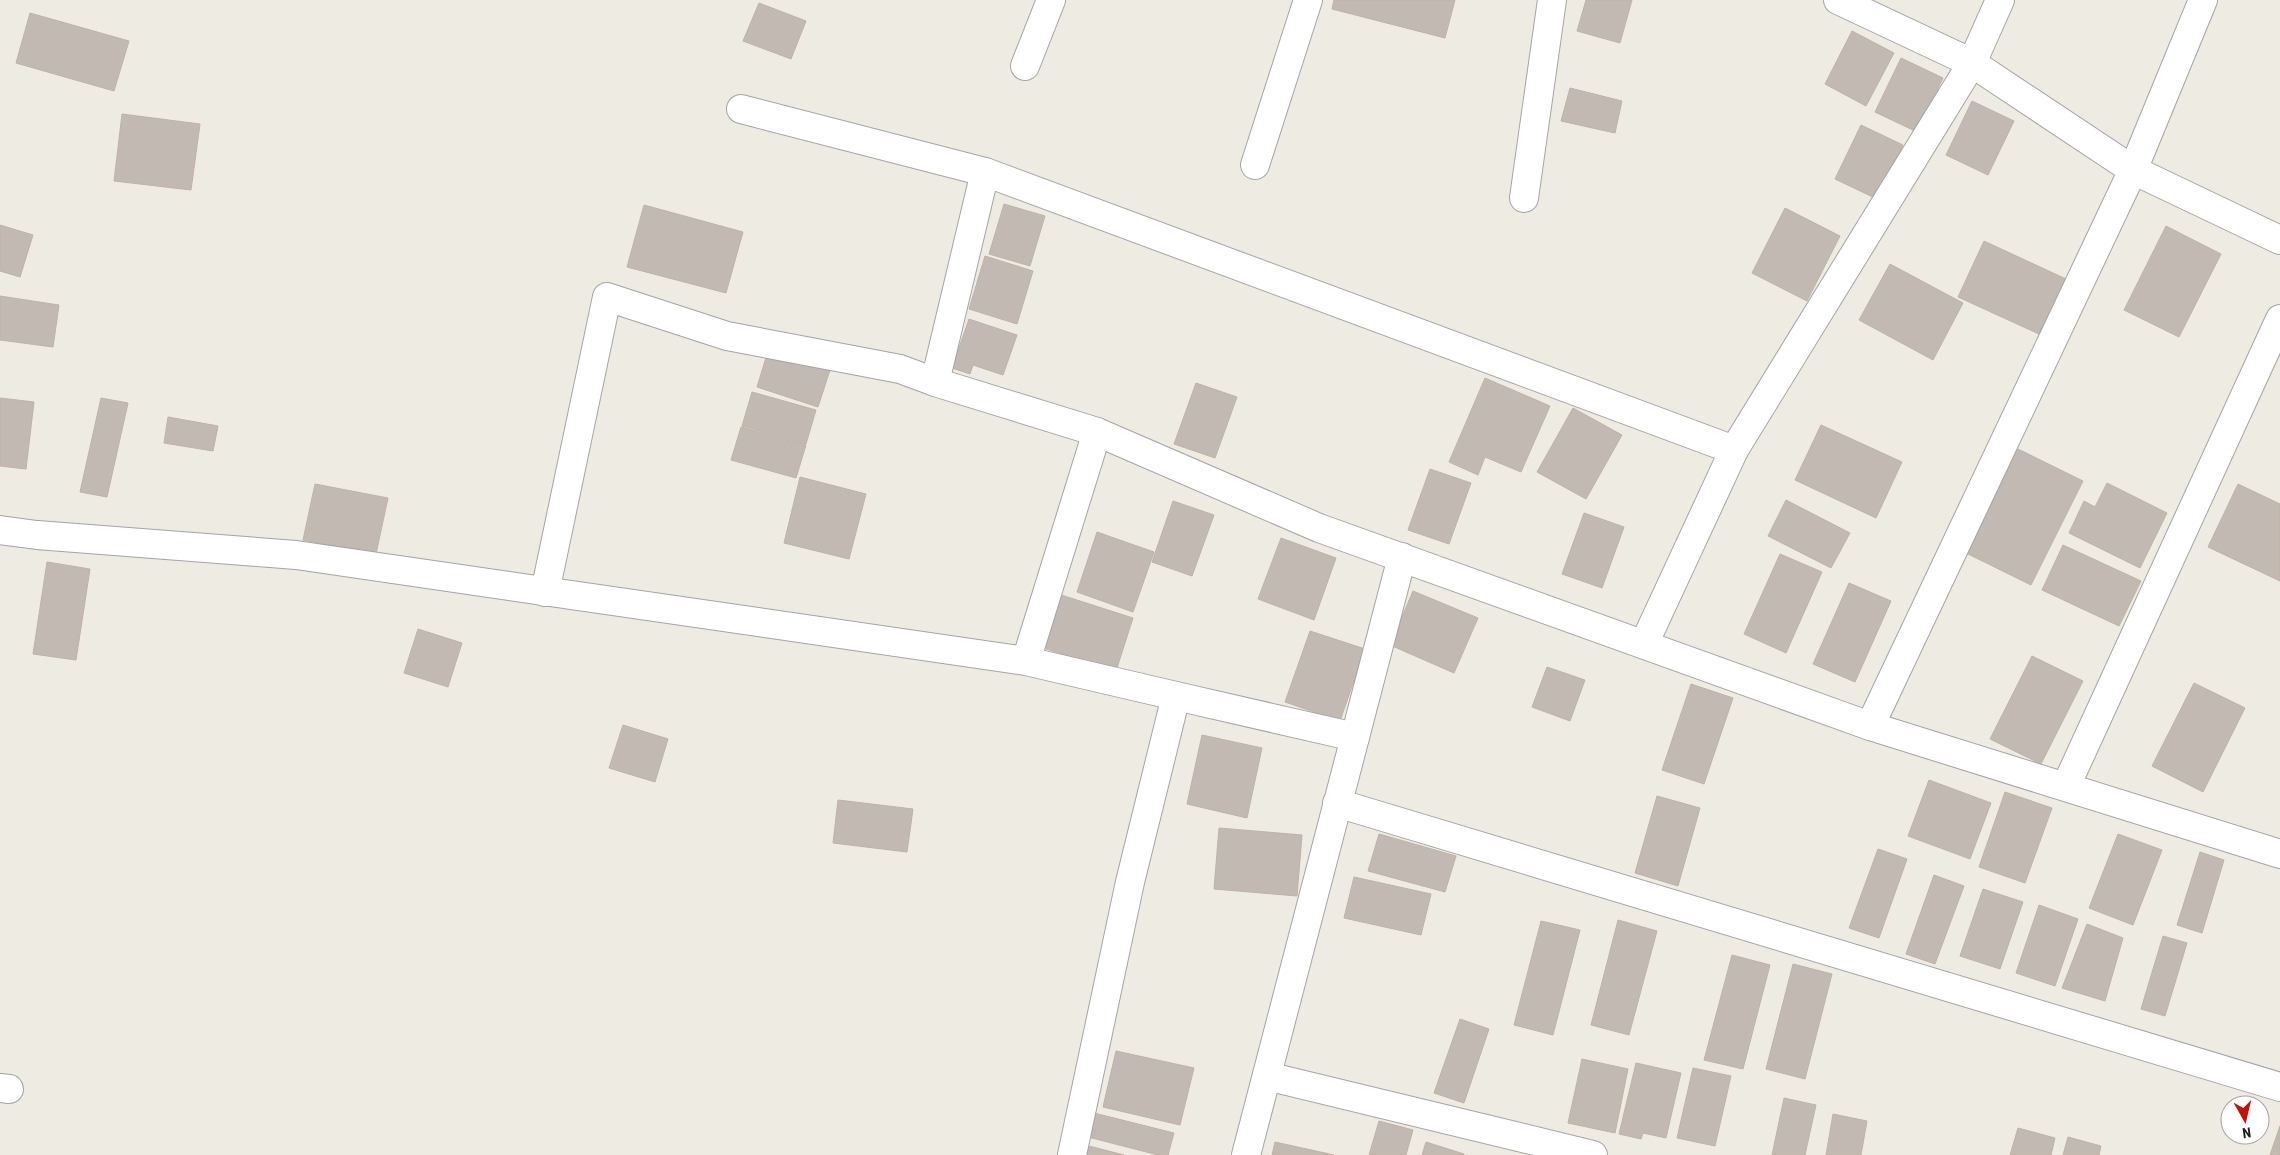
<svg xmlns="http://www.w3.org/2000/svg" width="2280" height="1155" viewBox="0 0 2280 1155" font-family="'Roboto Condensed',sans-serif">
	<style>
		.building { fill: #c2bab2; stroke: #bfb2a5 }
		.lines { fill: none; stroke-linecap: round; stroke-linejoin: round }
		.minor-casing { stroke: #a4a4a4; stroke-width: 30 }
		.minor { stroke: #fff; stroke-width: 28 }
	</style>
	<rect width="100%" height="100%" fill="#eeebe2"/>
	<!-- building -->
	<g class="building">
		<path d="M1334,0H1455L1445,38L1332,9Z"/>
		<path d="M1586,0H1632L1620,43L1577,31Z"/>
		<path d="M759,3L806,21L791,59L743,41Z"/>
		<path d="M30,13L129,41L114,91L16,63Z"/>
		<path d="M1852,31L1894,53L1866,106L1825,84Z"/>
		<path d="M1901,58L1943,78L1917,132L1875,112Z"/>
		<path d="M1570,88L1622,101L1615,133L1561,121Z"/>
		<path d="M1972,101L2014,121L1988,175L1946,155Z"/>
		<path d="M122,114L200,124L191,190L114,181Z"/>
		<path d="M1861,125L1903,145L1877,199L1835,179Z"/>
		<path d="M1004,204L1045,216L1030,266L989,254Z"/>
		<path d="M644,205L743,232L726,293L627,267Z"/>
		<path d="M1785,208L1840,236L1807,301L1752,273Z"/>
		<path d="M0,225L33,235L20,277L0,271Z"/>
		<path d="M2166,226L2221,254L2179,337L2124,310Z"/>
		<path d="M1984,241L2066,279L2039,334L1958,297Z"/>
		<path d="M985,256L1033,271L1017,324L969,309Z"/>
		<path d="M1890,264L1963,303L1933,360L1859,320Z"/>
		<path d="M0,296L59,305L53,347L0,340Z"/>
		<path d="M969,319L1017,335L1003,375L973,365L970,374L952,368Z"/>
		<path d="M768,351L830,370L818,407L757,387Z"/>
		<path d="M1485,378L1550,406L1521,472L1485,457L1478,475L1449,462Z"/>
		<path d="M1196,383L1237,397L1215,458L1174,444Z"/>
		<path d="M752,392L816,410L806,444L742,426Z"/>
		<path d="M0,398L34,402L26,469L0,466Z"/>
		<path d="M101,398L128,403L107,497L80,492Z"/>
		<path d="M1573,408L1622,435L1586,499L1537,472Z"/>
		<path d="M168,417L218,426L213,451L164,443Z"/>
		<path d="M1821,425L1902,462L1876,518L1795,480Z"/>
		<path d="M741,427L806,445L796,478L731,460Z"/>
		<path d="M2016,448L2083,481L2031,585L1964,552Z"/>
		<path d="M1430,469L1471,483L1449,544L1408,530Z"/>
		<path d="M800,477L866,494L849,559L784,543Z"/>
		<path d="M2107,483L2167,513L2140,568L2069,533L2084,501L2095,507Z"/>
		<path d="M315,484L388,498L376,554L303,540Z"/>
		<path d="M2238,484L2280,504V581L2208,547Z"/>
		<path d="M1786,500L1850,533L1831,568L1768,536Z"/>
		<path d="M1173,501L1214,515L1192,576L1152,562Z"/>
		<path d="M1584,513L1624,527L1602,588L1562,574Z"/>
		<path d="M1097,532L1154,552L1133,612L1077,592Z"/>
		<path d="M1281,538L1336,558L1314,620L1258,599Z"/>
		<path d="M2063,545L2141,581L2119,626L2042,590Z"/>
		<path d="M1780,554L1822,572L1786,653L1744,634Z"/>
		<path d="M47,562L90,569L76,660L33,654Z"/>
		<path d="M1849,583L1891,601L1855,682L1813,664Z"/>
		<path d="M1413,591L1478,618L1454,673L1390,645Z"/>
		<path d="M1058,594L1133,618L1116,671L1040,647Z"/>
		<path d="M418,629L462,643L448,687L404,673Z"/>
		<path d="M1310,631L1365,649L1340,721L1285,702Z"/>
		<path d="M2032,656L2083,681L2041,764L1990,739Z"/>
		<path d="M1547,667L1585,680L1570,721L1532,707Z"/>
		<path d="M2194,683L2245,708L2203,792L2152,766Z"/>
		<path d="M1691,684L1733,698L1704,784L1662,770Z"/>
		<path d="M623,725L668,739L655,782L609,768Z"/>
		<path d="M1202,735L1262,748L1247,818L1187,804Z"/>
		<path d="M1929,780L1991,803L1970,859L1908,836Z"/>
		<path d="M2005,792L2052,808L2025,883L1979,867Z"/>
		<path d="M1657,796L1700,808L1678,886L1635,873Z"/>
		<path d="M838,800L913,809L907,852L833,843Z"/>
		<path d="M1219,828L1302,835L1297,896L1214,889Z"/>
		<path d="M1379,834L1456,856L1445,892L1368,871Z"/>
		<path d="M2118,834L2162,850L2133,925L2089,908Z"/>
		<path d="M1878,849L1907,859L1879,938L1849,928Z"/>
		<path d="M2200,852L2224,860L2202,933L2177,925Z"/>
		<path d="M1934,875L1964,886L1935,964L1906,954Z"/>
		<path d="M1354,877L1431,894L1421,935L1344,918Z"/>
		<path d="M1983,889L2023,902L2000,969L1960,956Z"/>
		<path d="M2039,905L2078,919L2055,986L2016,973Z"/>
		<path d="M1618,920L1657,931L1629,1035L1591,1025Z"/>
		<path d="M1541,921L1580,930L1553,1035L1514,1025Z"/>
		<path d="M2087,924L2123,938L2105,1001L2062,988Z"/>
		<path d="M2163,936L2187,943L2165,1016L2141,1009Z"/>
		<path d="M1732,955L1770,965L1743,1069L1704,1060Z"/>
		<path d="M1793,964L1832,974L1805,1079L1766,1069Z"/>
		<path d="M1460,1019L1489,1029L1464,1103L1434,1093Z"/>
		<path d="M1116,1051L1194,1068L1180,1125L1103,1107Z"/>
		<path d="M1582,1059L1628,1069L1615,1133L1568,1123Z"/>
		<path d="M1636,1063L1681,1073L1666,1138L1643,1133L1641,1139L1619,1134Z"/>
		<path d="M1693,1068L1731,1076L1715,1146L1677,1138Z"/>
		<path d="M1784,1098L1816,1105L1805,1155H1772Z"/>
		<path d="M1094,1113L1174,1133L1168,1155H1158L1088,1137Z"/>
		<path d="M1833,1114L1867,1121L1861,1155H1826Z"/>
		<path d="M1379,1121L1413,1130L1406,1155H1369Z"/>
		<path d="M2280,1126V1155H2270Z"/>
		<path d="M2018,1128L2055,1138L2051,1155H2010Z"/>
		<path d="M2068,1137L2101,1146L2099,1155H2063Z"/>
		<path d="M1275,1142L1334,1155H1272Z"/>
		<path d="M1426,1142L1464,1154V1155H1422Z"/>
		<path d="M1085,1145L1124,1155H1082Z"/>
	</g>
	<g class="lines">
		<!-- minor casing -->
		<g class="minor-casing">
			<g id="minor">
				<path d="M1838,0L1972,63L2133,170L2280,240"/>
				<path d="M1025,66L1051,0"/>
				<path d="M741,109L985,172L1734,450"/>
				<path d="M1255,165L1308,0"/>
				<path d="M1524,198L1552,0"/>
				<path d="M935,382L985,172"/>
				<path d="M0,530L37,535L296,555L1026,661L1176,696"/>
				<path d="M545,592L607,297L727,336L900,369L935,382L1097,432L1319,528L1870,726L2280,854"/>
				<path d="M1644,644L1734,450L1972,63L2000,0"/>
				<path d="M1026,661L1097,432"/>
				<path d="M1870,726L2133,170L2203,0"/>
				<path d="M2066,786L2280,319"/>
				<path d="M1337,803L2280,1087"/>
				<path d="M1267,1076L1593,1155"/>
				<path d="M0,1088L9,1089"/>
				<path d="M1072,1155L1130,882L1176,696L1355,737"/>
				<path d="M1246,1155L1402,557"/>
			</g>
		</g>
		<!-- minor -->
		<use href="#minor" class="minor"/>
	</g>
	<!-- north arrow -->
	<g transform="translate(2245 1120) rotate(172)"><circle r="24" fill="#ffffff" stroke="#a5a5a5"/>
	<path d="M0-4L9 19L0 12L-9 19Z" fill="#c51004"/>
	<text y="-8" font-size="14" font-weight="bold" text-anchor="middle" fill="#1d1d1d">N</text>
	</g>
</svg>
